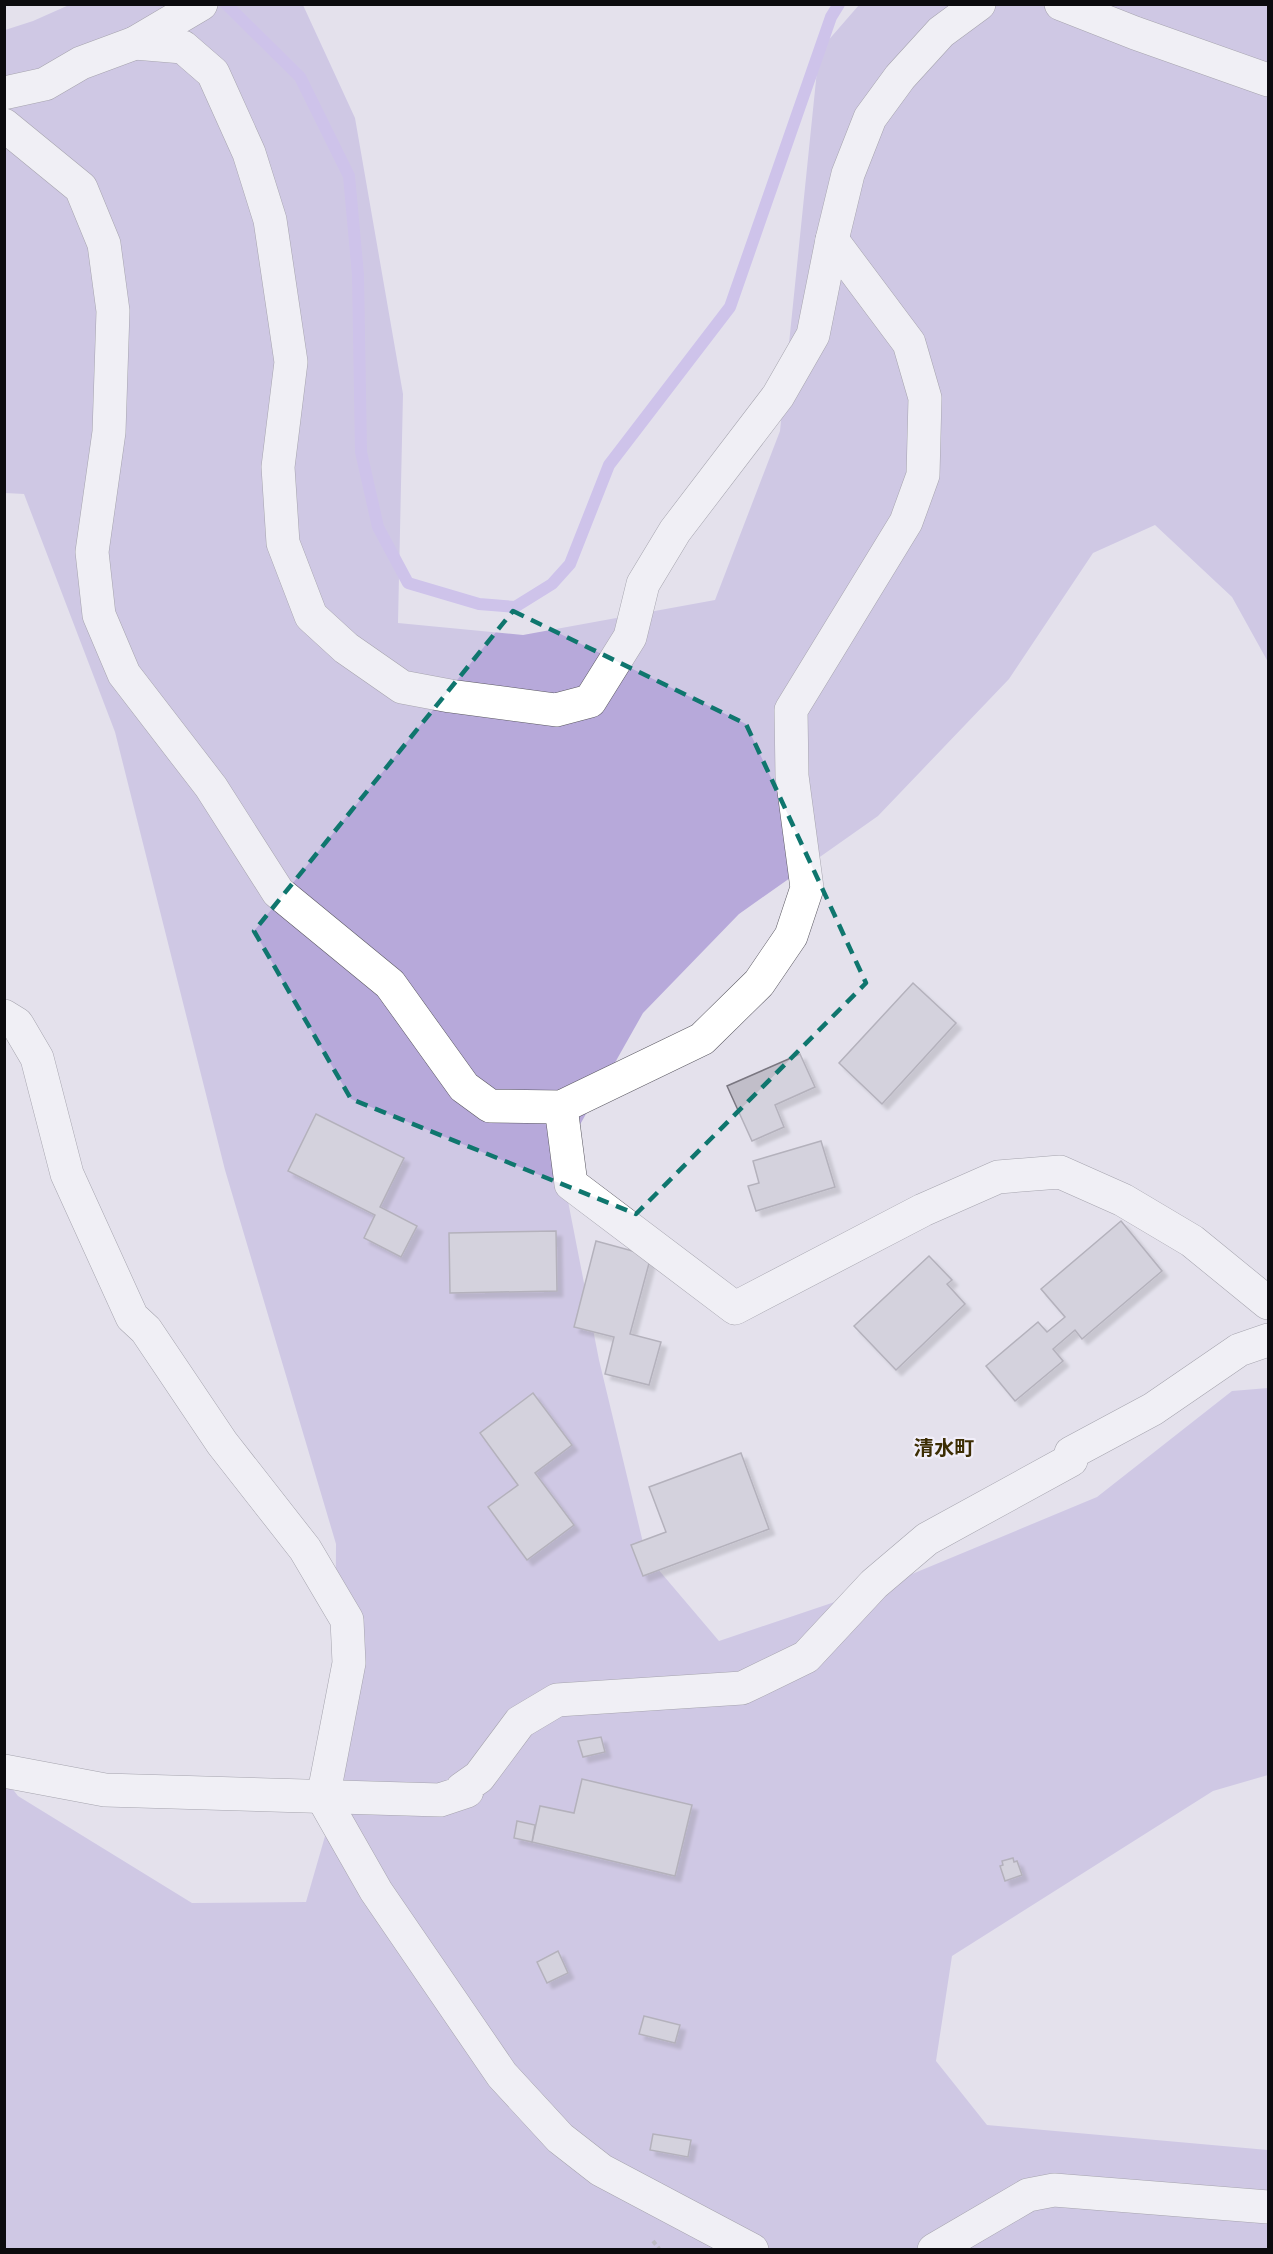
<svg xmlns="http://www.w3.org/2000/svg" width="1273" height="2254" viewBox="0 0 1273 2254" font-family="Figtree,'Noto Sans JP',sans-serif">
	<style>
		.green { fill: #b7a9da }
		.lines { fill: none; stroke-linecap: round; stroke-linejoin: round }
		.stream { stroke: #b49de7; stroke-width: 12 }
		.building { fill: #c1bec9; stroke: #7a7781; stroke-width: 1.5; filter: url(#shadow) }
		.minor-casing { stroke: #5b5962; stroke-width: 34 }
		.path { stroke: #908e96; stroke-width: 4; stroke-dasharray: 4.5 3; stroke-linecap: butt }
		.minor { stroke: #fff; stroke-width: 33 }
		.marked { fill: none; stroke: #0f766e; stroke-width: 4.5; stroke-dasharray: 12 8; stroke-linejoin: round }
		.labels { text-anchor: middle; stroke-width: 4.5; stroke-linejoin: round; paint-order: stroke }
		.quarter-label { font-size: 20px; font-weight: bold; fill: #3c2d03; stroke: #f1eef9 }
	</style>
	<defs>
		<filter id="shadow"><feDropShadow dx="5.5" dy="5.5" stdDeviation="1.5" flood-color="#0004"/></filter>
	</defs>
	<rect width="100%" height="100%" fill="#e4e1ec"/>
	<!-- green -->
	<path class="green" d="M69,5H303L355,118L403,394L398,623L523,635L715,600L780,431L819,51L859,5H1268V662L1232,597L1155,525L1093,553L1009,679L878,816L739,914L643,1013L560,1160L599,1360L646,1555L719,1641L888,1584L1097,1497L1232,1391L1268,1388V1775L1213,1791L952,1956L936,2061L987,2125L1268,2150V2249H5L4,1778L18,1796L192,1903L306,1902L334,1805L336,1544L225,1170L115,732L24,494L5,493V30L33,21Z"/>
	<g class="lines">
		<!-- stream -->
		<path class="stream" d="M226,4L300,77L349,176L358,275L361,452L378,527L408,583L479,604L515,607L552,584L570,564L609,465L730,307L831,17L839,4"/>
	</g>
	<!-- building -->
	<g class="building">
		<path d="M913,983L956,1023L882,1104L839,1063Z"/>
		<path d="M800,1054L815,1087L775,1105L784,1127L752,1141L727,1086Z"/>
		<path d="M316,1114L404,1158L380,1207L417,1226L401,1257L364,1238L375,1215L288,1171Z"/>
		<path d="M821,1141L835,1187L756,1211L748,1186L759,1183L753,1161Z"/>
		<path d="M1121,1221L1162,1271L1082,1339L1075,1330L1053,1349L1063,1361L1015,1401L986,1366L1038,1322L1047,1332L1065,1317L1041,1289Z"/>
		<path d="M556,1231L557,1291L450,1293L449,1233Z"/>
		<path d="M596,1241L651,1256L630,1334L661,1342L649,1385L605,1374L614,1337L574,1327Z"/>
		<path d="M929,1256L952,1280L947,1284L965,1304L896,1370L854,1326Z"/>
		<path d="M533,1393L572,1445L535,1473L574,1525L527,1560L488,1507L518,1485L480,1433Z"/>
		<path d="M741,1453L769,1529L643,1576L631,1545L666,1532L649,1487Z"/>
		<path d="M601,1737L605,1752L583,1757L578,1741Z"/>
		<path d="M582,1779L692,1805L675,1876L532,1842L540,1806L574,1813Z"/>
		<path d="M517,1821L535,1825L532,1842L514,1838Z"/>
		<path d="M1013,1858L1014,1862L1017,1861L1022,1875L1005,1881L1000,1866L1003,1865L1002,1861Z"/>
		<path d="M558,1951L568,1973L547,1983L537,1962Z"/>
		<path d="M644,2016L680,2025L675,2043L639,2034Z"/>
		<path d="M653,2134L691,2140L688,2157L650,2150Z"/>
	</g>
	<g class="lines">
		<!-- minor casing -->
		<g class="minor-casing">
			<g id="minor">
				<path d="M1061,4L1135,33L1268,80"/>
				<path d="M135,43L183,47L213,73L249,153L270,220L291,362L278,467L283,543L311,616L346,648L402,687L450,696L556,710L590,701L630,637L643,584L675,531L778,396L813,335L832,240L848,174L870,118L900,77L941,32L979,4"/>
				<path d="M4,93L45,84L81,63L135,43L201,4"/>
				<path d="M4,125L81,188L104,244L113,311L109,432L92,552L99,615L124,674L211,787L278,892L390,984L464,1087L490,1106L561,1107L702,1039L759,983L791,936L807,888L792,776L791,710L906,522L923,475L925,398L909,343L832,240"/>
				<path d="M4,1016L17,1024L37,1058L67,1174L132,1317L146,1330L222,1443L305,1549L347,1620L349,1663L323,1798L376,1891L502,2075L560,2138L601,2170L752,2250"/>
				<path d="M561,1107L571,1184L735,1308L923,1210L998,1177L1060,1172L1123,1200L1192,1241L1268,1303"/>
				<path d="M4,1771L105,1790L440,1800L467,1791L462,1789L479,1777L520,1722L557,1700L742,1688L806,1657L874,1584L927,1539L1071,1460V1453L1153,1409L1239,1350L1268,1340"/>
				<path d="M934,2250L1028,2195L1054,2190L1268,2207"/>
			</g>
		</g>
		<!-- path -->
		<path class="path" d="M653,2241L660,2250"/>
		<!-- minor -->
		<use href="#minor" class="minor"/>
	</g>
	<!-- marked area -->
	<path d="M0 0H1273V2254H0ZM513,611L746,724L866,983L636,1214L351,1099L254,931Z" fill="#e4e1ec" fill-opacity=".55" fill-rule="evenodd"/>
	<path class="marked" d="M513,611L746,724L866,983L636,1214L351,1099L254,931Z"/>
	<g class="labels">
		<!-- quarter labels -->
		<g class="quarter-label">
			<text x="944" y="1455">清水町</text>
		</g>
	</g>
	<!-- border -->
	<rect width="1273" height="2254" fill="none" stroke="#0c0b0e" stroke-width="12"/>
</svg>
